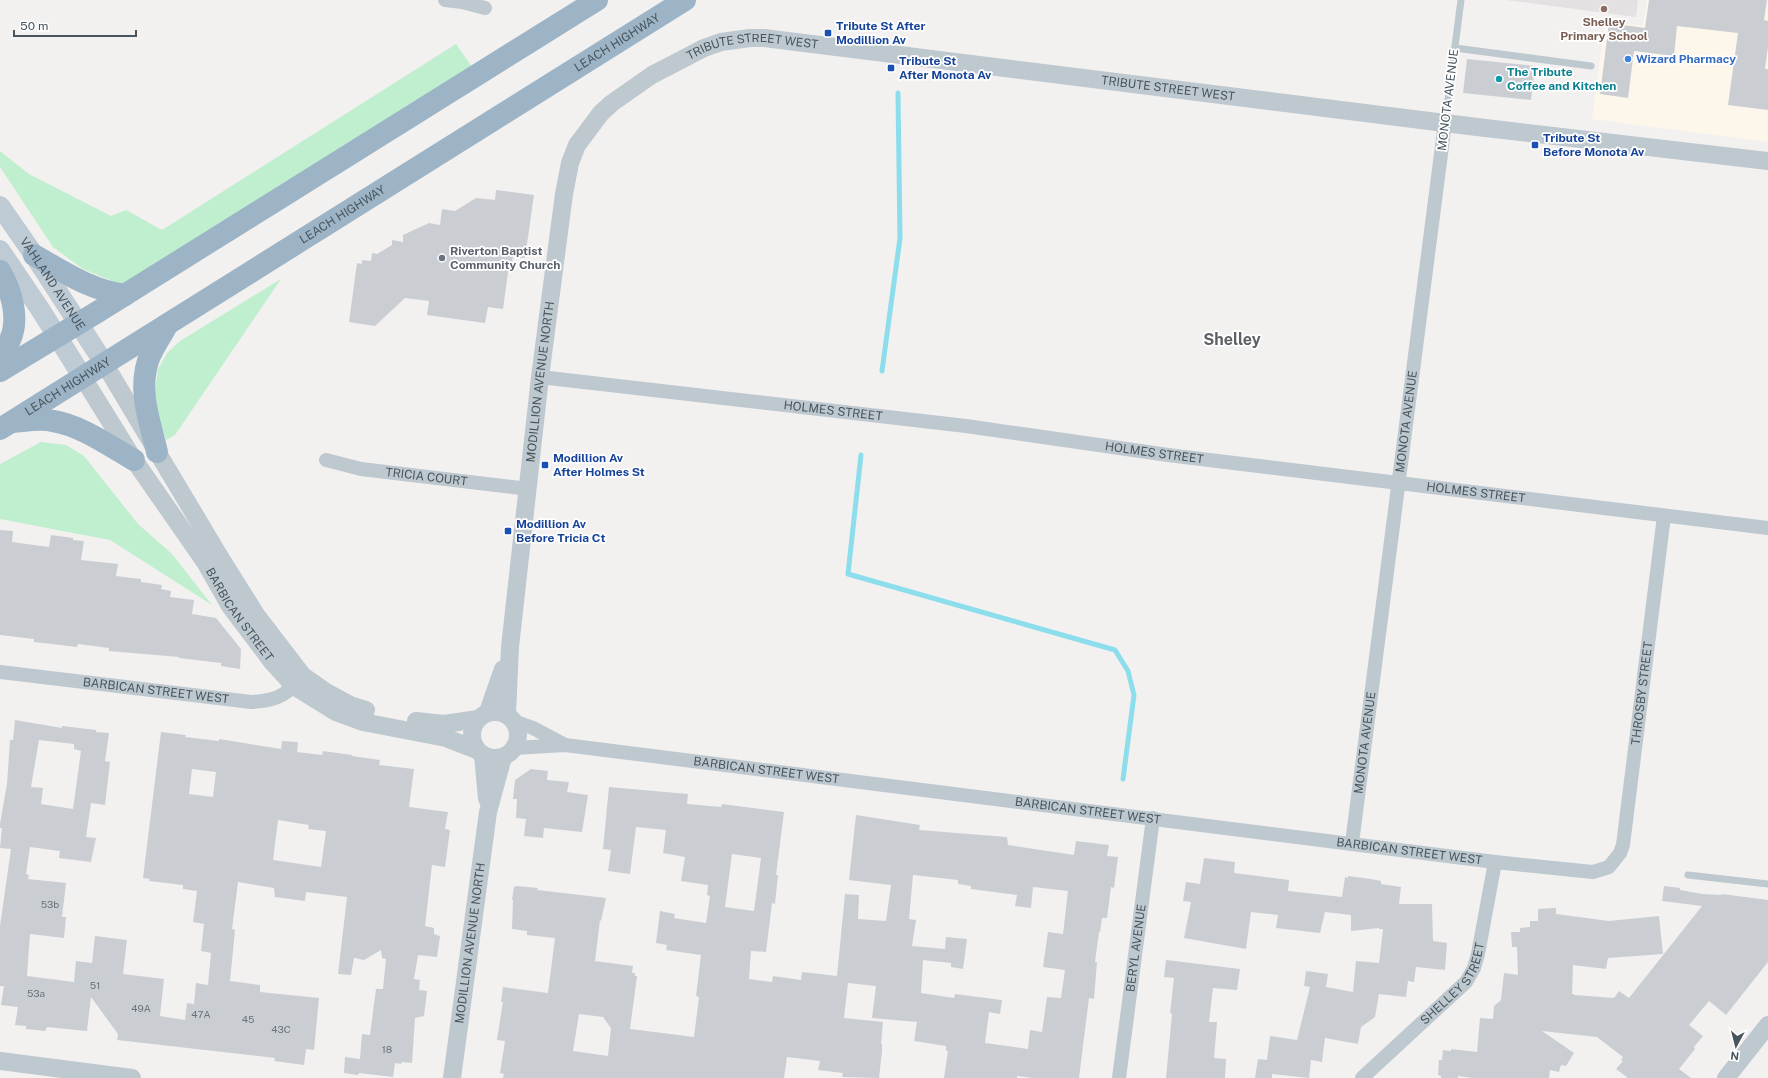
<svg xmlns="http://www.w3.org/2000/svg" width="1768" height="1078" viewBox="0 0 1768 1078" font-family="'Public Sans',sans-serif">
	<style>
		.commercial { fill: #fcf6eb }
		.education { fill: #e4e1e2 }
		.green { fill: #bfefcf }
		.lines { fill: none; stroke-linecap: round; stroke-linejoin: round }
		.stream { stroke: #8ddeec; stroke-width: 5 }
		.building { fill: #caced3; fill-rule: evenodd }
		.service { stroke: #bec8cf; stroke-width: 7 }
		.minor { stroke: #bec8cf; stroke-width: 14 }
		.tertiary { stroke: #bec8cf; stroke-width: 18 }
		.secondary { stroke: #becad4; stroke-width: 20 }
		.trunk { stroke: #9cb4c6; stroke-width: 22 }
		.education-dot { fill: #8d6e63; stroke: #fff; stroke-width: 1.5 }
		.transit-dot { fill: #1a4fb4; stroke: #fff; stroke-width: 1.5 }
		.shop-dot { fill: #3f7fe0; stroke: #fff; stroke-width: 1.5 }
		.culture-dot { fill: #0f9aa8; stroke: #fff; stroke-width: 1.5 }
		.worship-dot { fill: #6b7280; stroke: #fff; stroke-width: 1.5 }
		.labels { text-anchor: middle; stroke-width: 3.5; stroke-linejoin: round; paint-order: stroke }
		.number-label { font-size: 10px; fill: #68737b }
		.education-label { font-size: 12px; font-weight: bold; fill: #785e54; stroke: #fff }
		.transit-label { font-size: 12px; font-weight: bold; fill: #164399; stroke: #fff; text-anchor: start }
		.street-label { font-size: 12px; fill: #48555e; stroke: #fff }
		.shop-label { font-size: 12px; font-weight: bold; fill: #366cbe; stroke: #fff; text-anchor: start }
		.culture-label { font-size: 12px; font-weight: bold; fill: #0d838f; stroke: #fff; text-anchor: start }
		.worship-label { font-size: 12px; font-weight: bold; fill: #5b616d; stroke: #fff; text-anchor: start }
		.district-label { font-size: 16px; font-weight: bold; fill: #5d6165; stroke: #fff }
	</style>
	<rect width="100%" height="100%" fill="#f3f0f0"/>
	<!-- commercial -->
	<path class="commercial" d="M1647,0H1768V142L1592,119L1605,21L1643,26Z"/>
	<!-- education -->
	<path class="education" d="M1506,0H1638L1636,17Z"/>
	<!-- green -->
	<g class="green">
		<path d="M456,44L472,67L122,285L83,269L53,247L0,167V151L29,174L111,216L126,210L162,230Z"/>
		<path d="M281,279L175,435L166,440L153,404L158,369L167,353L180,341Z"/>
		<path d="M41,442L66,445L84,456L138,524L172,554L212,605L110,540L0,519V464Z"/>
	</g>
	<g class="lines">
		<!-- stream -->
		<g class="stream">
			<path d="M882,371L900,238L898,93"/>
			<path d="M861,455L848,574L1115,650L1128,671L1134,695L1123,779"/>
		</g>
	</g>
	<!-- building -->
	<g class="building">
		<path d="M1649,0H1767L1764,20L1768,21V47L1765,69H1768V110L1728,105L1738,33L1677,26L1674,56L1634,51L1628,98L1600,94L1609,23L1645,28Z"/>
		<path d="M1467,59L1535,66L1531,100L1463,93Z"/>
		<path d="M496,190L534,195L525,258L513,257L510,272H508L503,309L488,307L485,323L427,315L429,301L405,298L375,326L349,322L357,263L362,264V260L371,261L372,253L377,254L392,245V240L403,242V235L429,223L440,225L442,209L455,211L476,198L495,200Z"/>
		<path d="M0,530L13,531L12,542L49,547L51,535L73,538V540L84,541L81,560L118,564L116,576L141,579V582L162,585L161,589L171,591L170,597L194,600L192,614L216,618L241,649L240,669L221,666V663L179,658V657L109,651V648L78,644L77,647L52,644L34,642V639L0,635Z"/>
		<path d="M15,720L62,728V726L96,730V732L109,733L105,761L110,762L105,805L91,803L86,837L96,838L91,862L59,858L60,851L30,847L26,874L29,875L28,879L66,883L62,917H66L64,938L30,934L27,976L74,982L76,961L92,963L95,936L127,940L123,974L164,979L160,1016L185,1020L187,1003L194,1004L196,983L208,985L211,953L201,951L204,924L193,922L197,891L183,889V885L149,881L150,879L143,878L161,732L186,735L185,737L219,741V739L281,749L282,741L298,742L297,752L322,755L323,751L352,755V756L380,760L379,765L414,769L409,807L448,812L445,829L450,830L445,867L432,865L425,926L434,928V934L440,936L437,957L418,955L414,979L420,980L419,990L427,991L424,1016L415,1018L412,1063L402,1062L401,1064L395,1063L393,1077L359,1073L358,1075L344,1073L345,1057L360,1059L362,1034L370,1035L376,989H383L386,959L382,958L381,950L364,960L354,958L351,975L338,974L347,897L306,892L305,901L275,897L274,888L238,882L232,929L235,930L230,981L260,985V992L319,998L314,1050L306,1049L304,1065L274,1061L275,1058L117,1040L118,1034L91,997L87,1031L47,1027L45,1031L26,1029V1026L15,1025L18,1007L1,1005L4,986H0V926L11,849L0,848L2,828H0V824L7,784L10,740H13ZM39,740L74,744V749L81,751L73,809L41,804L43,788L31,787ZM192,769L216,772L213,797L189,794ZM278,820L309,825L308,829L326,831L321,867L273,860Z"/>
		<path d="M531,769L548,771L547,780L569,782L567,792L588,795L582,832L544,828L543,838L524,836L526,819L516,818L517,799H513L515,780Z"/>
		<path d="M609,787L688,794L687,804L721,807L722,804L784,812L776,875H778L775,904L772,903L766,952L751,951L749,979L772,982L773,976L801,980L802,972L837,976L845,894L859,895L858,919L886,921L891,885L849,880L856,815L920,825L919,830L1007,837L1008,845L1074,855L1076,841L1109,845L1107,856L1118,857L1114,888L1111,887L1107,918H1102L1100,932H1099L1095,962H1097L1094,999L1089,998L1079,1078H1033L1017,1076V1078H944L948,1051H946V1046L914,1041L917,1022L872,1018L876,986L848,983L844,1018L883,1022L881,1044H882V1051L879,1078L842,1077L843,1073L818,1070L820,1061L787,1057L784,1078H503L504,1074L500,1073L505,1041L497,1040V1039L503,1002H501L503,987L548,993L555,938L527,935V931L512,929L513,900H512L514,887L516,886L538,888L537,890L606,898L601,921L600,920L595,961L633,966L632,973H635V976H637L630,1029L694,1037L699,997L696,996L701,955L666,950L667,945L656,943L660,911L675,914L674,918L706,923L710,896L707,895L708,885L681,881L685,857L663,853L666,830L636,827L630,874L608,871L611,850L603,849ZM732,854L761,858L754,911L725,907ZM913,875L958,880V884L971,886V889L1017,895L1015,906L1031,908L1033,887L1068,891L1063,934L1048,932L1043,967L1065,970L1061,998L1047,997L1042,1032L1030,1030L1028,1049L985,1043L989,1012L1000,1014L1002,1000L955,994L954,998L921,993L923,960L951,963V967L963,969L967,939L946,937L945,949L912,946L916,920L909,919ZM579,1014L603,1017L611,1028L608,1056L573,1051Z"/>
		<path d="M1204,858L1235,862L1234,873L1289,880L1288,891L1342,897L1345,877L1348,878V876L1371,879L1381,881V884L1401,887L1399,904H1432L1433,941L1447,943L1445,970L1416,967L1414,982L1408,981L1406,997L1379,994L1375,1017L1361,1027L1358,1044L1325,1038L1322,1062L1311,1060L1309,1078L1272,1074V1078H1255L1258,1059L1267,1060L1270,1036L1297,1040L1310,987L1304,986L1306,971L1328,974L1326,987L1353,992L1356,961L1379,963L1383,929H1379V928L1351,931V915L1325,912L1320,933L1276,928L1278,915L1251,912L1246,949L1184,938L1191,902L1183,901L1186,882L1200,884Z"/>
		<path d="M1664,886L1680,888V890L1702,894L1721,895L1722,894L1768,900V962L1726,1015L1709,1001L1689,1025L1703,1036L1694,1047L1695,1049L1679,1069L1691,1078H1628L1616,1069L1623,1061L1621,1060L1623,1057L1597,1037L1542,1031L1574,1053L1566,1066L1561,1065L1559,1072L1550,1070L1549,1078H1473L1458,1076V1078H1441V1076L1438,1075L1439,1060H1442L1443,1050L1451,1051V1049L1477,1052L1480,1018L1493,1019L1494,1006L1501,1000L1504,973L1518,975L1517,947H1512L1511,932H1520V928L1530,927V921H1538V909L1556,908V914L1609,921L1659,916L1663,954L1608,958L1606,969L1573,965L1572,994H1574V995L1614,998L1619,991L1629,998L1702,906L1662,901Z"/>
		<path d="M1166,960L1240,969L1237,990L1213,988L1209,1022H1217L1214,1058L1226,1059L1225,1078H1166L1172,1014L1170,1013L1174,978L1164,977Z"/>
	</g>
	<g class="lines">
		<!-- service -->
		<g class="service">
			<path d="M1455,48L1591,66"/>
			<path d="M1445,123L1461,0"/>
			<path d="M1688,875L1768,884"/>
		</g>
		<!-- minor -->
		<g class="minor">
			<path d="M445,0L462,2L485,8"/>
			<path id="s1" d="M540,377L966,426L1168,455L1768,528"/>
			<path id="s2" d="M326,460L361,469L529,489"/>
			<path id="s3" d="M0,672L251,702C273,701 285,697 300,679"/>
			<path d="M514,721L533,728L565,745"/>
			<path id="s4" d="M515,748L565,745L1495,862L1593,872L1609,867L1620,853L1623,845L1664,516"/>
			<path id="s5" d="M1352,843L1445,123"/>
			<path id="s6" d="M1119,1078L1153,818"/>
			<path id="s7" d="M1362,1078L1466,982L1474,968L1478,954L1495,862"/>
		</g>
		<!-- tertiary -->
		<g class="tertiary">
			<path d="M104,363L220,557L257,616L303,676L326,692L350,705L366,710"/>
			<path id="s8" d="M82,376L134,460L205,562L230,606L273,663L294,686L336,712L363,722L446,738L477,750"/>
			<circle cx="495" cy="735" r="23"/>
			<path d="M488,712L503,669"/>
			<path id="s9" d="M507,714L510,647L540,377L564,194L570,163L577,145L601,113L612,103L652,75L704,48L721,42L750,38H764L1477,127L1768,161"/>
			<path d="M416,721L444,724L478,719"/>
			<path d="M483,755L487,799"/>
			<path d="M0,1061L132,1078"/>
			<path id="s10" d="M452,1078L488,812L503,757"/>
			<path d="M1726,1078L1768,1025"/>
		</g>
		<!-- secondary -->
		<g class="secondary">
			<path id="s11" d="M0,206L34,255L104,363"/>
			<path d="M0,250L40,309L82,376"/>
		</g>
		<!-- trunk -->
		<g class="trunk">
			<path d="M34,255C64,272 90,290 125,295"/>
			<path d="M0,271C11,290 20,318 10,340C8,346 3,351 0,356"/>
			<path d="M0,371L99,311L597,0"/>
			<path d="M13,422C26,421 40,418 53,421C80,425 110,446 134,460"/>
			<path id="s12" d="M0,429L685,0"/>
			<path d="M157,452C150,422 138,392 148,361C152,349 161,337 167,325"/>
		</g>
	</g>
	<!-- markers -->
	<circle class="education-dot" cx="1604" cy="9" r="4"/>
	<g class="transit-dot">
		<rect x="824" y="29" width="8" height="8" rx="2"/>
		<rect x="887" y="64" width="8" height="8" rx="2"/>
		<rect x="1531" y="141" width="8" height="8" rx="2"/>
		<rect x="541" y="461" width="8" height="8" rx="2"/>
		<rect x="504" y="527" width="8" height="8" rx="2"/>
	</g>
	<circle class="shop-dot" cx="1628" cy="59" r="4"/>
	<circle class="culture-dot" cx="1499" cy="79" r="4"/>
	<circle class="worship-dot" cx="442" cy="258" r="4"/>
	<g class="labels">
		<!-- number labels -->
		<g class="number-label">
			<text x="50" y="908">53b</text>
			<text x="95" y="989">51</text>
			<text x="36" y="997">53a</text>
			<text x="141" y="1012">49A</text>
			<text x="201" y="1018">47A</text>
			<text x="248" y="1023">45</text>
			<text x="281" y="1033">43C</text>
			<text x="387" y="1053">18</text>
		</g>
		<!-- education labels -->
		<g class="education-label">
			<text x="1604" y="26">Shelley<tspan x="1604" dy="14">Primary School</tspan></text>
		</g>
		<!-- transit labels -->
		<g class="transit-label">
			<text x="836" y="30">Tribute St After<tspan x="836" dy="14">Modillion Av</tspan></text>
			<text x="899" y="65">Tribute St<tspan x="899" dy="14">After Monota Av</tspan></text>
			<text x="1543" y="142">Tribute St<tspan x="1543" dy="14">Before Monota Av</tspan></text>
			<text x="553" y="462">Modillion Av<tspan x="553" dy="14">After Holmes St</tspan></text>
			<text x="516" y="528">Modillion Av<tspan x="516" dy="14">Before Tricia Ct</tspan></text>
		</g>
		<!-- street labels -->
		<g class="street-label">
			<text dy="4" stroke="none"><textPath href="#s12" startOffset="728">LEACH HIGHWAY</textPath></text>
			<text dy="4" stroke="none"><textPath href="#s9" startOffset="785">TRIBUTE STREET WEST</textPath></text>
			<text dy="4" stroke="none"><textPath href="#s9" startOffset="1205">TRIBUTE STREET WEST</textPath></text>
			<text transform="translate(1448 100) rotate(-83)" y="4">MONOTA AVENUE</text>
			<text dy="4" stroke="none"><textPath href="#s12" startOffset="404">LEACH HIGHWAY</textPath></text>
			<text dy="4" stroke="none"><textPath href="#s11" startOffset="94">VAHLAND AVENUE</textPath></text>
			<text dy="4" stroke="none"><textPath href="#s9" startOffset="334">MODILLION AVENUE NORTH</textPath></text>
			<text dy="4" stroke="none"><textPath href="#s12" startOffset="80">LEACH HIGHWAY</textPath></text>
			<text dy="4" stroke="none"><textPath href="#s1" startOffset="295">HOLMES STREET</textPath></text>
			<text dy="4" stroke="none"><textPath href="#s5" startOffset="425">MONOTA AVENUE</textPath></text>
			<text dy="4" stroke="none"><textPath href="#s1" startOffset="619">HOLMES STREET</textPath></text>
			<text dy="4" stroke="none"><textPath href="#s2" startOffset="102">TRICIA COURT</textPath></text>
			<text dy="4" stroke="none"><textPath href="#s1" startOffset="943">HOLMES STREET</textPath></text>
			<text dy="4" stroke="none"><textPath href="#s8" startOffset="286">BARBICAN STREET</textPath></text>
			<text dy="4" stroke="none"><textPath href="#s3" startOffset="157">BARBICAN STREET WEST</textPath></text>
			<text dy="4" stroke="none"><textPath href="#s4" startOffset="1282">THROSBY STREET</textPath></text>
			<text dy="4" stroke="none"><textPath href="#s5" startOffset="101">MONOTA AVENUE</textPath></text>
			<text dy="4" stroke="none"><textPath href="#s4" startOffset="253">BARBICAN STREET WEST</textPath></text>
			<text dy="4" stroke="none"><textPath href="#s4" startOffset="577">BARBICAN STREET WEST</textPath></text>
			<text dy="4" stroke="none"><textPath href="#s4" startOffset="901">BARBICAN STREET WEST</textPath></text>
			<text dy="4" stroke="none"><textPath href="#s10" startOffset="136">MODILLION AVENUE NORTH</textPath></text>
			<text dy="4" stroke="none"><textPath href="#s6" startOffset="131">BERYL AVENUE</textPath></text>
			<text dy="4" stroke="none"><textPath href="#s7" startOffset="133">SHELLEY STREET</textPath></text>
		</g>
		<!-- shop labels -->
		<g class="shop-label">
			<text x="1636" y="63">Wizard Pharmacy</text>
		</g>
		<!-- culture labels -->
		<g class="culture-label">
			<text x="1507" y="76">The Tribute<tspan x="1507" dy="14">Coffee and Kitchen</tspan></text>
		</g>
		<!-- worship labels -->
		<g class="worship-label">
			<text x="450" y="255">Riverton Baptist<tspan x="450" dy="14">Community Church</tspan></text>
		</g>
		<!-- district labels -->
		<g class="district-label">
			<text x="1232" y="345">Shelley</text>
		</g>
	</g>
	<!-- north arrow -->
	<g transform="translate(1736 1046) rotate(187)" stroke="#ffffff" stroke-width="3" paint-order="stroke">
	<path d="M0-3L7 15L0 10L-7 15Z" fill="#48555e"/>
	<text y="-6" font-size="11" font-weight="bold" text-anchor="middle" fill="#48555e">N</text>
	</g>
	<!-- scale -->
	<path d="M14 30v6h122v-6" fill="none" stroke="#48555e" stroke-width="2"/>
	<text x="20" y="30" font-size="12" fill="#48555e" stroke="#ffffff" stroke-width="3" paint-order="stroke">50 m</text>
</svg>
